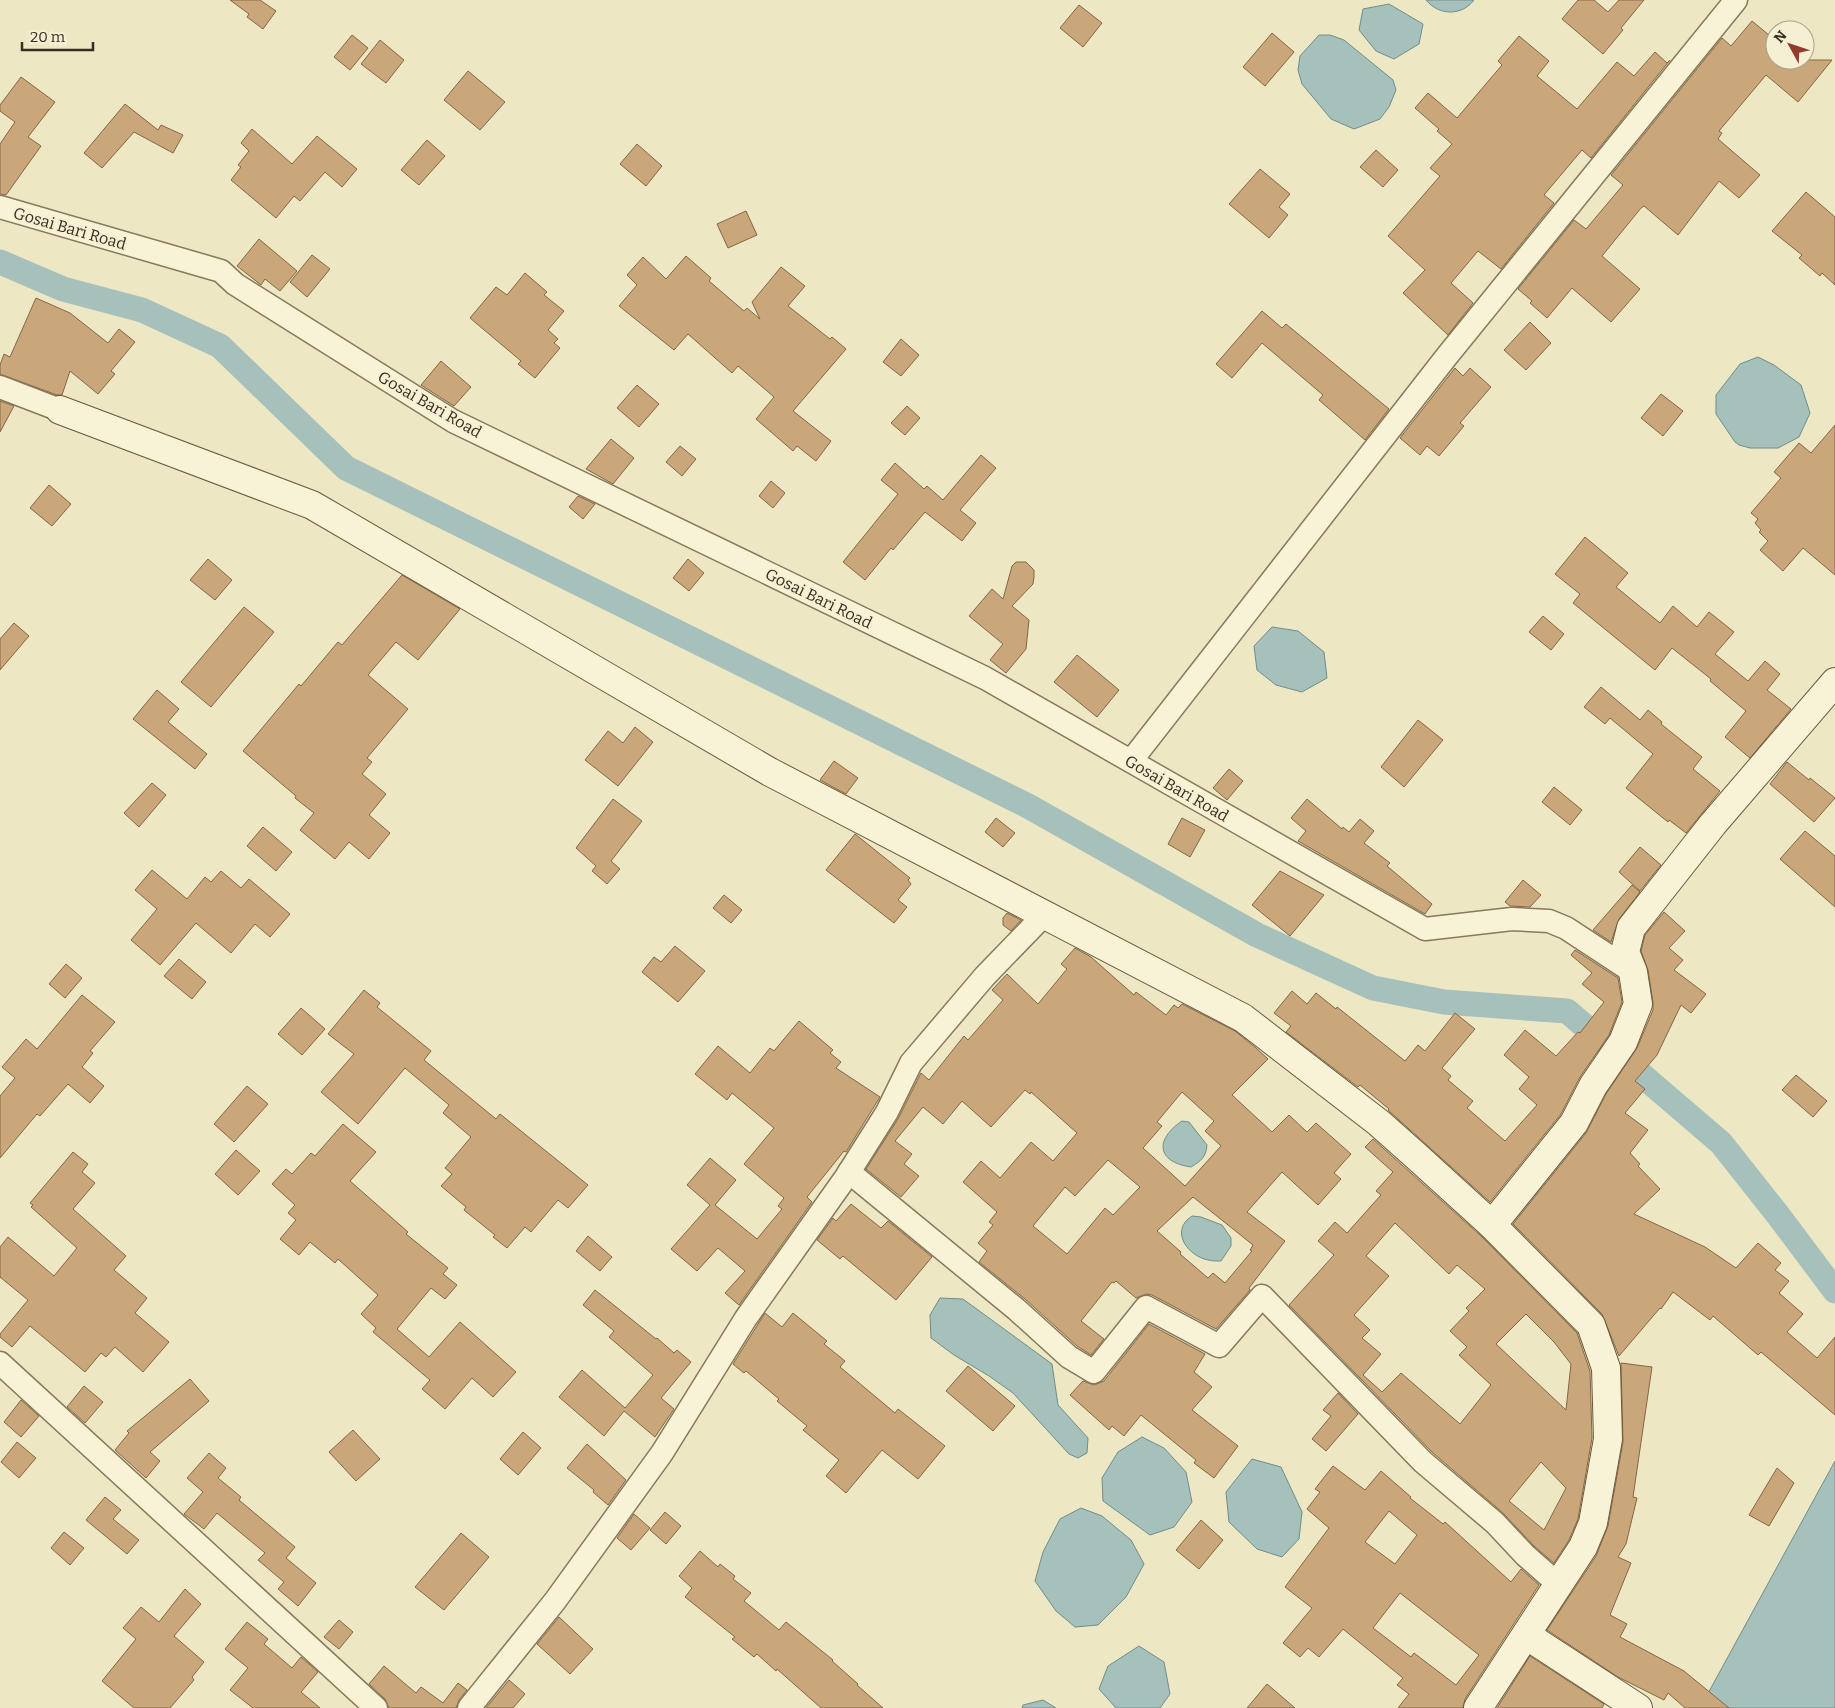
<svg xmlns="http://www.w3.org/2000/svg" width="1835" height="1708" viewBox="0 0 1835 1708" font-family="Bitter,serif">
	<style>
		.water { fill: #a6c0bc; stroke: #6d8e8b }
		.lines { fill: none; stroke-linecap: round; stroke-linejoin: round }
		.canal { stroke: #a6c0bc; stroke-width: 25 }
		.building { fill: #caa77b; stroke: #866642; fill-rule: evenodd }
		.street-casing { stroke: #87795b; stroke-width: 25 }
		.secondary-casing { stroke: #695a3e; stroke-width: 30 }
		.street { stroke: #f8f3d7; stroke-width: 22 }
		.secondary { stroke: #f8f3d7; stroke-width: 28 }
		.labels { text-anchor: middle; stroke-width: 4; stroke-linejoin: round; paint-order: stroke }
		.street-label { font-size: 16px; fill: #382e1f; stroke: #f5f0d4 }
	</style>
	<rect width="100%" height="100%" fill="#ede7c4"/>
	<!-- water -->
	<g class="water">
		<path d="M1426,0H1474C1462,16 1439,16 1426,0Z"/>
		<path d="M1389,4L1423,24L1419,44L1394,59L1376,51L1359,30L1363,9Z"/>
		<path d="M1319,35H1330L1344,40L1393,80L1396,90L1389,107L1380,119L1354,129L1331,119L1302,84L1298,70L1300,56Z"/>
		<path d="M1758,357L1774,365L1801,385L1810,413L1799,437L1778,448H1750L1739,445L1735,442L1716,414V395L1740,364Z"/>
		<path d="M1272,627L1298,631L1324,652L1327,678L1302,692L1276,685L1257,670L1254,646Z"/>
		<path d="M1182,1121L1189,1122L1207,1145C1206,1157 1201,1161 1191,1167C1156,1162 1155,1139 1182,1121Z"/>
		<path d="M1192,1216L1201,1217L1222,1225L1231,1238V1246L1221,1261C1217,1261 1212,1261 1208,1260C1188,1256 1169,1231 1192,1216Z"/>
		<path d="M940,1298L963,1299L1052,1364L1058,1405L1088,1438L1087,1453L1078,1458L1069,1454L1013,1393L989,1376L954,1355L931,1338L930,1315Z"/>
		<path d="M1142,1437L1164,1448L1186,1472L1192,1502L1174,1527L1150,1535L1103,1501L1102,1478L1118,1452Z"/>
		<path d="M1252,1459L1281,1467L1302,1512L1299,1539L1282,1557L1257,1549L1229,1522L1226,1492Z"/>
		<path d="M1835,1461V1708H1700Z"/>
		<path d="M1081,1508L1102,1516L1131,1540L1144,1564L1126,1597L1098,1625L1075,1627L1056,1611L1035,1581L1043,1552L1060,1519Z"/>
		<path d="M1139,1646L1164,1662L1170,1694L1160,1708H1116L1099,1689L1108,1666Z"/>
		<path d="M1043,1700L1056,1708H1022L1023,1705Z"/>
	</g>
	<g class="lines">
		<!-- canal -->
		<path class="canal" d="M0,262L63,289L142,310L220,346L346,468L1028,806L1257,935L1373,988L1444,1002L1567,1011L1721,1143L1778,1215L1835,1291"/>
	</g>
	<!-- building -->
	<g class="building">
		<path d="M230,0H260L276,11L263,29L247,17L249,14Z"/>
		<path d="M1578,0H1594L1608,12L1619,0H1644L1621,28L1623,30L1603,54L1562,19Z"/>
		<path d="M1079,5L1102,23L1083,47L1060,28Z"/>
		<path d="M1752,21L1775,40V60H1832L1798,102L1766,75L1719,131L1722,133L1718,139L1760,175L1739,198L1719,181L1678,235L1644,206L1641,208L1602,256L1640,289L1611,322L1572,288L1547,318L1530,303L1532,301L1518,289L1574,220L1586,229L1623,185L1611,175L1722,38L1731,46Z"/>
		<path d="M1272,33L1294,52L1265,86L1243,67Z"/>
		<path d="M352,35L368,48L350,70L334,57Z"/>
		<path d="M1519,36L1549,61L1537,76L1577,109L1617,62L1634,76L1655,52L1667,63L1670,60L1591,158L1582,150L1544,195L1554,203L1501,269L1478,251L1451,283L1473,303L1448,335L1403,293L1425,270L1388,236L1440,176L1430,168L1452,144L1437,131L1439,129L1415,108L1428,93L1457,118L1502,65L1498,61Z"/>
		<path d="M380,40L404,60L386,83L361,64Z"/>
		<path d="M468,71L505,102L480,130L444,100Z"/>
		<path d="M21,77L55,102L28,137L41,146L6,195L0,194V144L15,122L0,111V105Z"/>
		<path d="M125,104L158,130L161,125L183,135L173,153L134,132L102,168L84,153Z"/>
		<path d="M252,129L292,164L317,136L357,169L342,187L325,172L300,201L294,196L276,218L231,180L241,167L238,165L249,151L241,143Z"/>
		<path d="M427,140L445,156L419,185L401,170Z"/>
		<path d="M637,144L662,166L646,186L620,164Z"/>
		<path d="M1376,150L1398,170L1383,187L1360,167Z"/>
		<path d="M1260,169L1290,194L1279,207L1288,215L1269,238L1229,204Z"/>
		<path d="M1806,192L1835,217V285L1822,273L1820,276L1799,258L1802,255L1772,231Z"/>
		<path d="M746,211L757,235L728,248L717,224Z"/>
		<path d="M259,239L297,271L280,291L265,279L261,285L237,266Z"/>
		<path d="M312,255L330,269L307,297L290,282Z"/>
		<path d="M686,256L711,278L709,281L744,311L747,308L760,319L752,302L781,267L805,286L788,306L830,339L832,337L846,349L793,411L831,441L816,461L797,446L793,451L756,419L774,397L738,366L732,373L688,334L674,350L619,306L637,285L627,275L643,257L666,279Z"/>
		<path d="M525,273L547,292L544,295L564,311L548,330L558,339L554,343L560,348L535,378L518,364L521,361L470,318L496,287L507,295Z"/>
		<path d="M36,298L70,313L108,343L119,329L135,342L111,371L115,374L98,394L70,371L62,395H57L0,374V365L4,354L10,357Z"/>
		<path d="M1262,311L1282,328L1286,324L1389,409L1365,440L1319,400L1323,395L1262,343L1232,378L1216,364Z"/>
		<path d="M1530,322L1551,343L1526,370L1504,350Z"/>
		<path d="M901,339L919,355L901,376L883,362Z"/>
		<path d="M441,361L471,387L454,406L421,385Z"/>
		<path d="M1455,368L1463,376L1470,368L1491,387L1460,423L1464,426L1439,456L1427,446L1420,455L1400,438Z"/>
		<path d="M637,385L659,404L639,427L617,408Z"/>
		<path d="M1661,394L1683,411L1663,436L1641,418Z"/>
		<path d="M0,401L14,406L0,432Z"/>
		<path d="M907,406L920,418L905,435L891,423Z"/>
		<path d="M1835,425V575L1803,548L1783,571L1760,550L1768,541L1759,532L1761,530L1755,523L1758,519L1751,513L1781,478L1774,472L1799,443L1811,453Z"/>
		<path d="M611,439L634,458L613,484L586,469Z"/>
		<path d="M680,446L696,459L682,476L666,462Z"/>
		<path d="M981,455L996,468L960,510L976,523L962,541L925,512L893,550L891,548L865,580L843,562L898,494L881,480L895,463L924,489L927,486L943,500Z"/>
		<path d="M771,481L785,493L773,508L759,496Z"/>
		<path d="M49,485L71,504L52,526L30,508Z"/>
		<path d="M578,496L595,504L583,519L569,507Z"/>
		<path d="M1585,537L1628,573L1616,587L1660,623L1673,606L1697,627L1709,612L1734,632L1715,654L1748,681L1765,661L1780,674L1767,690L1791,709L1750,758L1725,737L1746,711L1710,681L1711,679L1672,648L1655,670L1573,603L1580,594L1555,574Z"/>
		<path d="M208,559L232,580L215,600L190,580Z"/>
		<path d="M688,559L704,573L689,591L673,578Z"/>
		<path d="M1016,562H1026L1034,570V577L1033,584L1012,606L1029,620L1026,649L1006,673L990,660L1003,644L969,616L992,589L1003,599L1012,566Z"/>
		<path d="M402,575L460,609L418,660L396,642L368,675L408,709L367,758L372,762L362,774L386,794L369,815L390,833L369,859L349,842L335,859L300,830L314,813L295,798L296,796L243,751L299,684L301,686L338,642L342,645Z"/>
		<path d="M244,607L274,632L211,707L181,682Z"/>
		<path d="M1543,616L1564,634L1551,650L1529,632Z"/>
		<path d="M14,623L29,636L0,670V639Z"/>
		<path d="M1077,655L1119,690L1097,717L1054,682Z"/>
		<path d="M1601,687L1640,720L1648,710L1662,722L1661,724L1702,757L1693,769L1720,791L1686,833L1669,820L1668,822L1626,788L1653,754L1610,718L1605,724L1584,707Z"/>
		<path d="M157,690L179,709L168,722L207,754L195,769L133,719Z"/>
		<path d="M1418,720L1443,740L1404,787L1381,767Z"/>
		<path d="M635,727L653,742L618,786L585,760L608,731L623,743Z"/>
		<path d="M834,761L858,778L846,794L820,780Z"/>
		<path d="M1787,762L1809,780L1810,778L1835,798L1814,822L1770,784Z"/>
		<path d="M1229,769L1243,781L1227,800L1213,788Z"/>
		<path d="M152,783L166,795L139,827L124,813Z"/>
		<path d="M1554,787L1582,810L1570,825L1542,802Z"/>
		<path d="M613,799L642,821L611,861L620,869L607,884L592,871L596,866L576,848Z"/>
		<path d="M1307,799L1342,829L1343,827L1349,832L1360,819L1374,831L1364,843L1390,863L1387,866L1432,904L1425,914L1298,841L1306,831L1291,818Z"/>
		<path d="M996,818L1015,833L1003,847L985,832Z"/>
		<path d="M1182,818L1205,830L1190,857L1168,844Z"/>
		<path d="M263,827L292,852L276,871L247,846Z"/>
		<path d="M1805,831L1835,856V907L1780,859Z"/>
		<path d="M855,834L910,878L908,880L911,884L898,900L907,907L894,923L826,870Z"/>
		<path d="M1640,847L1661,865L1640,891L1619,872Z"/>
		<path d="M152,870L187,899L205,877L211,882L221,871L241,888L249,879L290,914L270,937L255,924L231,953L196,923L160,965L131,940L157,909L135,890Z"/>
		<path d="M1280,871L1324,895L1290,936L1252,905Z"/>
		<path d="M1523,880L1541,895L1530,907L1510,906L1505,902Z"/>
		<path d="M1632,885L1640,892L1619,919L1611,942L1593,930Z"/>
		<path d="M724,895L742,910L731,923L713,908Z"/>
		<path d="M1664,912L1685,931L1669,948L1683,960L1674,970L1706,994L1691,1013L1681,1005L1657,1055L1635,1081L1645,1089L1625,1113L1648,1130L1630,1153L1640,1164L1638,1166L1660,1189L1634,1214L1705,1247L1736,1268L1758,1243L1781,1263L1775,1270L1789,1281L1779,1293L1803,1314L1787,1332L1817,1358L1835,1337V1415L1761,1352L1758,1355L1713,1316L1710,1320L1673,1292L1661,1309L1660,1308L1619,1356L1602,1314L1513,1224L1586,1133L1606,1094L1637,1048L1653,1010V1002L1648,970L1641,951L1645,935Z"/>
		<path d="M1007,913L1021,920L1011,931L1003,925V918Z"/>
		<path d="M675,946L705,971L678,1002L642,972L654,957L661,962Z"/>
		<path d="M1075,948L1091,957L1134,995L1136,992L1166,1015L1174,1005L1178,1008L1182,1004L1235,1031L1256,1048L1268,1059L1232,1095L1272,1132L1289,1115L1307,1132L1316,1123L1351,1154L1334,1173L1341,1179L1318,1205L1282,1172L1247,1212L1285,1241L1249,1288L1250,1290L1216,1329L1152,1295L1146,1294L1136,1298L1116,1281L1114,1283L1112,1282L1081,1321L1104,1339L1091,1355L1077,1346L1025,1299L979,1262L987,1251L978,1243L993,1225L989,1222L997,1212L963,1182L981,1161L1000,1178L1031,1142L1053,1161L1077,1133L1031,1092L1030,1094L1025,1090L991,1127L962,1101L943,1124L923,1107L895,1141L912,1154L904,1164L919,1176L901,1197L866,1169L898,1119L921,1073L929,1080L964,1036L968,1040L1003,1000L992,990L1007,974L1038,1004L1067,969L1061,964ZM1182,1092L1214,1121L1205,1131L1221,1146L1185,1186L1143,1148L1162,1126L1157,1122ZM1108,1160L1140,1187L1113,1215L1105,1208L1067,1254L1033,1226L1065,1187L1075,1196ZM1193,1197L1253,1245L1250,1250L1252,1251L1225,1283L1213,1273L1208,1278L1180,1254L1181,1252L1157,1231Z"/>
		<path d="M1575,950L1618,978L1622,1002L1609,1035L1580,1077L1561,1114L1490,1202L1388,1110L1389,1109L1360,1085L1358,1087L1286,1032L1291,1026L1274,1013L1292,991L1307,1004L1316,993L1336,1009L1337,1007L1405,1061L1418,1045L1425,1051L1455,1013L1475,1029L1442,1068L1451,1076L1448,1080L1473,1101L1467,1108L1505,1141L1537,1105L1519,1089L1529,1077L1504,1055L1525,1030L1556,1056L1578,1032L1580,1033L1604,1002L1582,984L1592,973L1571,955Z"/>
		<path d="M179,959L206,982L192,999L164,976Z"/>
		<path d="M66,964L82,978L65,998L49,984Z"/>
		<path d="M364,990L380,1003L377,1007L431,1051L424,1060L496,1119L500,1114L588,1185L568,1208L558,1200L531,1232L525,1227L507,1248L493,1237L495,1235L464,1210L466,1207L441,1186L452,1174L445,1168L471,1137L443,1113L449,1105L405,1068L358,1124L321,1092L354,1054L328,1034Z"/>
		<path d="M82,995L115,1022L90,1051L93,1053L82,1067L104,1086L90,1103L68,1084L40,1116L37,1114L0,1158V1096L15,1078L2,1067L26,1039L37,1049Z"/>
		<path d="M301,1008L325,1029L302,1055L278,1034Z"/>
		<path d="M799,1021L833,1050L830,1053L841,1062L836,1068L880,1097L846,1152L844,1151L807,1197L812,1202L739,1305L725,1293L745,1271L718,1248L697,1271L671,1249L710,1205L687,1185L710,1158L736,1180L715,1205L757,1239L782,1209L778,1206L784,1198L744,1164L774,1128L732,1093L727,1100L695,1074L718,1046L750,1073L770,1048L774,1051Z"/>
		<path d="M1796,1075L1827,1101L1813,1117L1782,1090Z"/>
		<path d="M247,1086L268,1104L234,1142L214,1124Z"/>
		<path d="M343,1124L376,1152L350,1181L408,1232L406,1234L448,1268L443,1274L457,1285L445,1299L431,1288L397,1329L429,1357L460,1322L516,1372L493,1397L472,1378L445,1409L422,1389L430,1380L373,1332L376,1328L361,1314L378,1295L338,1259L335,1263L310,1242L299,1255L280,1239L296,1220L288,1213L295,1205L272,1184L286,1169L292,1174L311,1153L315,1156Z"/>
		<path d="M1373,1139L1481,1236L1577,1333L1590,1371L1592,1438L1578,1519L1569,1540L1554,1563L1534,1546L1503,1513L1432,1452L1289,1305L1334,1255L1318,1241L1335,1222L1347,1233L1381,1195L1376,1191L1393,1172L1365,1147ZM1395,1223L1449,1274L1457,1265L1485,1289L1466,1308L1469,1311L1450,1331L1467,1347L1459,1355L1491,1385L1460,1424L1401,1373L1382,1392L1363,1375L1381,1354L1362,1338L1370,1330L1354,1315L1389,1276L1366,1256ZM1526,1314L1554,1342L1571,1364L1566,1410L1496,1344ZM1541,1462L1566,1488L1544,1530L1509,1501Z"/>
		<path d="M236,1150L260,1171L238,1195L215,1174Z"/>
		<path d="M73,1152L88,1164L82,1172L95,1183L73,1209L126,1256L114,1270L147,1298L135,1313L169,1342L143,1372L115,1347L106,1357L101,1353L85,1372L30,1326L12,1347L0,1337V1334L28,1300L0,1277V1247L8,1237L54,1276L77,1248L31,1207L33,1205L30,1203Z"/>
		<path d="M851,1204L881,1228L888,1221L932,1257L896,1300L843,1256L840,1259L817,1240L833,1218L836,1221Z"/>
		<path d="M588,1236L612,1257L600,1271L576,1251Z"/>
		<path d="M595,1290L656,1339L657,1338L674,1353L677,1350L691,1362L661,1398L674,1409L655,1437L624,1411L604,1436L559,1397L582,1370L625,1408L653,1375L609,1337L614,1331L583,1305Z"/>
		<path d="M765,1313L782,1327L793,1313L827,1341L824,1344L845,1361L840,1367L895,1413L898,1409L945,1446L918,1479L882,1450L846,1493L826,1476L839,1460L803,1430L807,1426L777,1401L779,1399L746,1371L744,1373L733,1364Z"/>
		<path d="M1149,1324L1205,1354L1194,1372L1212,1387L1192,1410L1238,1446L1214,1478L1194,1463L1196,1460L1141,1415L1124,1436L1112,1426L1109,1430L1070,1395L1083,1381L1094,1385L1104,1381Z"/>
		<path d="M1621,1363L1652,1367L1633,1497L1637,1498L1626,1544L1618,1557L1631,1563L1610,1615L1627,1624L1620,1637L1684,1671L1729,1708H1685L1668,1693L1664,1700L1618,1677L1547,1630L1596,1556L1608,1526L1623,1442Z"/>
		<path d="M968,1366L1015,1406L993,1431L946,1391Z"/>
		<path d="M190,1379L209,1401L150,1452L160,1461L146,1478L115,1450L129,1433L127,1431Z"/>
		<path d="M84,1386L103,1402L85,1423L67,1407Z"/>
		<path d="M1338,1393L1358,1414L1326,1451L1312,1439L1331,1416L1323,1410Z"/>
		<path d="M21,1400L39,1416L21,1437L4,1422Z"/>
		<path d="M353,1430L380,1459L356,1481L329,1452Z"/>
		<path d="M523,1432L541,1448L518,1475L500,1459Z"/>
		<path d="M17,1442L36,1458L19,1478L1,1462Z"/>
		<path d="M587,1444L626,1480L608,1505L593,1492L594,1490L567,1468Z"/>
		<path d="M209,1453L226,1468L218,1478L241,1497L239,1500L295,1547L286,1558L316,1583L298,1606L278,1589L284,1582L258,1560L265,1553L217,1513L204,1529L184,1514L203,1492L187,1478Z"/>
		<path d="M1333,1466L1365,1490L1381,1471L1411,1497L1410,1498L1443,1524L1445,1522L1511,1582L1521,1569L1539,1585L1465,1699L1463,1708H1398L1409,1694L1397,1685L1403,1678L1343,1629L1319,1657L1308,1648L1300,1657L1283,1643L1312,1608L1285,1587L1329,1528L1307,1509L1320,1492L1315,1489ZM1389,1511L1417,1535L1395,1564L1365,1542ZM1400,1593L1479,1655L1456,1685L1414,1653L1411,1657L1373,1628Z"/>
		<path d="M1777,1468L1794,1483L1769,1526L1749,1515Z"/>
		<path d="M105,1497L121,1510L113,1519L139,1540L127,1554L86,1520Z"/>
		<path d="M665,1512L681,1526L666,1544L650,1530Z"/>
		<path d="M634,1514L650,1528L631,1550L617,1538Z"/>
		<path d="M1201,1520L1223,1540L1199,1569L1176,1550Z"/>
		<path d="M64,1532L84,1548L70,1565L51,1548Z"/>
		<path d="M461,1533L489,1557L444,1610L415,1587Z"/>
		<path d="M700,1551L718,1567L720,1564L735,1576L733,1579L751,1593L744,1601L779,1630L786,1622L833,1660L832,1661L858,1684L857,1685L883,1708H821L777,1669L776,1671L757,1654L754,1657L732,1639L735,1637L685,1597L692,1588L679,1576Z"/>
		<path d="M185,1589L201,1604L174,1636L204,1662L192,1677L194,1680L170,1708H134L102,1681L136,1639L123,1628L141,1607L159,1622Z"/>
		<path d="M559,1617L593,1649L570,1674L537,1644Z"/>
		<path d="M339,1620L353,1632L339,1649L324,1637Z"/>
		<path d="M247,1622L268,1639L264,1644L292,1668L301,1657L318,1672L301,1692L320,1708H253L230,1690L248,1668L225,1649Z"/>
		<path d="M1530,1656L1604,1704L1602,1708H1497Z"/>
		<path d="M384,1666L416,1693L421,1687L443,1703L458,1683L467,1690L459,1700L456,1708H389L385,1699L369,1684Z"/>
		<path d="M509,1680L525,1694L513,1708H486Z"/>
		<path d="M1267,1684L1295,1708H1247Z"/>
	</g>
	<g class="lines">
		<!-- street casing -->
		<g class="street-casing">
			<g id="street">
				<path d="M0,207L221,271L235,284L453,421L985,678L1425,929L1512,919L1549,921L1566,928L1633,972"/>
				<path d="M0,387L60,410"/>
				<path d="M1131,761L1447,356L1736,0"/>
				<path d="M849,1172L1016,1309L1069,1357L1094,1372L1146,1307L1219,1346L1262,1296L1423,1462L1495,1523L1525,1555L1558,1584"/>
				<path d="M0,1363L376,1708"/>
				<path d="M469,1708L555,1601L662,1453L746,1318L846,1177L887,1112L911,1063L985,976L1044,915"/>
			</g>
		</g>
		<!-- secondary casing -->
		<g class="secondary-casing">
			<g id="secondary">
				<path d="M60,410L312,505L770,772L1243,1018L1379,1123L1415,1155L1492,1225L1591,1325L1606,1368L1608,1439L1593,1523L1583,1547L1478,1708"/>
				<path d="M1492,1225L1574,1123L1593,1086L1623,1042L1638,1004L1633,972L1625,952L1631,928L1713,824L1835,682"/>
				<path d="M1526,1635L1638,1708"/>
			</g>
		</g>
		<!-- street -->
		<use href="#street" class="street"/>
		<!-- secondary -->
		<use href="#secondary" class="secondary"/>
	</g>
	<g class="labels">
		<!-- street labels -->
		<g class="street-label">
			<text transform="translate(70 228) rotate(16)" y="6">Gosai Bari Road</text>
			<text transform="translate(430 404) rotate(30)" y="6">Gosai Bari Road</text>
			<text transform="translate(819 598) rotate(26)" y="6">Gosai Bari Road</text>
			<text transform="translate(1177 788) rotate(30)" y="6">Gosai Bari Road</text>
		</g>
	</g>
	<!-- north arrow -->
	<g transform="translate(1790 45) rotate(310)"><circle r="24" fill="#f5f0d4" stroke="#a9a28c"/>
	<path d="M0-4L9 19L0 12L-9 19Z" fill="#953b2d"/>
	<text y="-8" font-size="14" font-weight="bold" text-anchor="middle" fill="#382e1f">N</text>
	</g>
	<!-- scale -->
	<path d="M22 42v8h71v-8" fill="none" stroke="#382e1f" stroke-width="2.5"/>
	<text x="30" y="42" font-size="15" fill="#382e1f" stroke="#f5f0d4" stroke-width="4" paint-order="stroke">20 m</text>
</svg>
